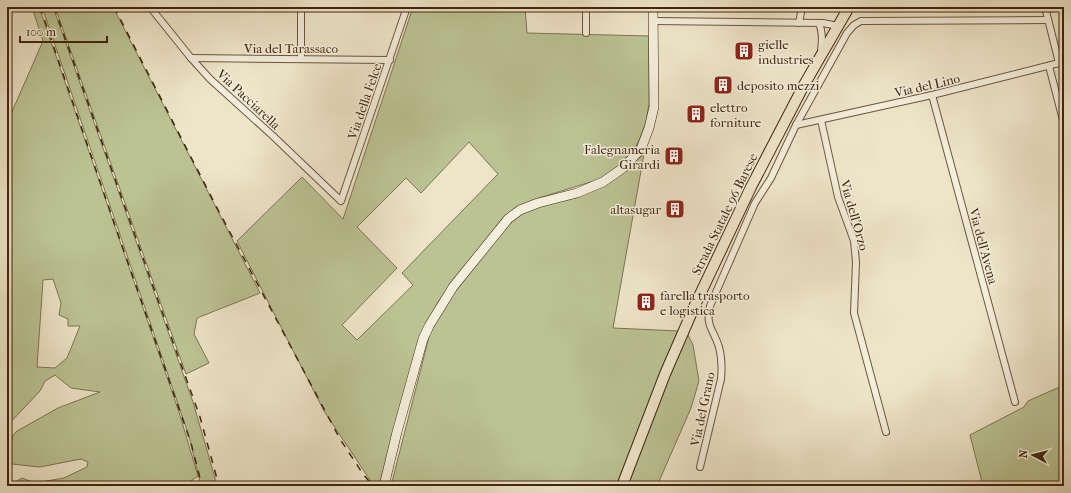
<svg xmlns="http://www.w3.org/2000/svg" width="1071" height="493" viewBox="0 0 1071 493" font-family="'IM FELL French Canon',serif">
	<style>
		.green { fill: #bbc394; stroke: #7e7450; fill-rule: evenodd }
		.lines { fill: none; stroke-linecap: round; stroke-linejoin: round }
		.minor-casing { stroke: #6c553c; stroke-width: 8 }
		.secondary-casing { stroke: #41250d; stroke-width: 10 }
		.primary-casing { stroke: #41250d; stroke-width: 12 }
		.minor { stroke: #f4eedc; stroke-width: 6 }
		.secondary { stroke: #f4eedc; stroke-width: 9 }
		.primary { stroke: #eee5c9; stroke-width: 10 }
		.rail { stroke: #41250d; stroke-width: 1.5; stroke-dasharray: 7 7; stroke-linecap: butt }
		.labels { text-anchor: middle; stroke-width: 3; stroke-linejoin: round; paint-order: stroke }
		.poi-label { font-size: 13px; fill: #41250d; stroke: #f4eedc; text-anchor: start }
		.street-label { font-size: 13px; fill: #41250d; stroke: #f4eedc }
	</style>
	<rect width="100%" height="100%" fill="#eee5c9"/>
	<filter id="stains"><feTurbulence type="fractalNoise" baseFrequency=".005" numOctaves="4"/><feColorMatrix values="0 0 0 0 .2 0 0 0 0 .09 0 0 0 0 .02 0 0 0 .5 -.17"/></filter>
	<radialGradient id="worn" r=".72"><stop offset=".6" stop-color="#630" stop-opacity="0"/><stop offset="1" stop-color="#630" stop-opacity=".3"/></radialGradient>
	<!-- green -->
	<g class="green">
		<path d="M32,7H39L179,412L198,476L184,486H9L22,478L35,483L64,478L87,467L88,462L81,459L40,467L12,464L8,457L13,435L17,431L58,408L100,392L71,388L55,375L45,381L40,391L7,426V123L43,41ZM53,279L61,303L59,315L68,319V326H80L67,358L55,368L37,367L43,280Z"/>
		<path d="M42,7H53L193,402L215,478L216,486H201L189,436Z"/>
		<path d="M55,7H113L260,293L197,318L194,334L209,363L186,374Z"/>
		<path d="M413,7H525L527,33L649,36V103L646,122L640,138L633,152L625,161L600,179L539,198L515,208L505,216L454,280L438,302L421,338L379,486H374L324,411L237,241L302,177L343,219ZM469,142L498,174L402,273L413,285L357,340L342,325L397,268L357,227L406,178L421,193Z"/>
		<path d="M644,154L613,328L679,331L616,486H391L430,333L459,284L503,230L513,221L527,210L606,185Z"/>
		<path d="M687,333L693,345L699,381L691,408L657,486H625Z"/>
		<path d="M1064,385V486H983L970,435L1024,407L1028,401Z"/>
	</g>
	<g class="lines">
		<!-- minor casing -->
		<g class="minor-casing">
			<g id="minor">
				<path d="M150,7L191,58L210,79L273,136L341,201L407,7"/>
				<path d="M1045,7L1059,63"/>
				<path d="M653,21L823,23L838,26"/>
				<path d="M799,23L802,7"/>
				<path d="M819,23C823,33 822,41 821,51"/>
				<path d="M586,33V7"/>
				<path d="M191,58L390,60"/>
				<path d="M301,58V7"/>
				<path d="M1049,66L1064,124"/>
				<path d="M932,95L1015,402"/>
				<path d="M821,120L838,197L854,241L856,262L854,313L886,432"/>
				<path d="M796,125L932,95L1063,62L1064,67"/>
				<path d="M700,467L721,379C722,368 722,358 719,347C714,330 705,326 710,306L755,203L771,178L796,125L847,33L854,25L861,21L1048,20"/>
			</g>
		</g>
		<!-- secondary casing -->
		<g class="secondary-casing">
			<path id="secondary" d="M384,486L397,432L423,339L429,326L453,287L508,219L520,210L538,203L577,193L603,182L623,168L641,149L649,128L654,107L653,7"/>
		</g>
		<!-- primary casing -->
		<g class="primary-casing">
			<path id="primary" d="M622,486L665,374L695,305L751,187L804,85L849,7"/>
		</g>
		<!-- minor -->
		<use href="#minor" class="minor"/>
		<!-- secondary -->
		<use href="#secondary" class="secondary"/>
		<!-- primary -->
		<use href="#primary" class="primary"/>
		<!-- rail -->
		<g class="rail">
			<path d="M40,7L119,237L191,443L202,486"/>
			<path d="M54,7L164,317L200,417L219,486"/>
			<path d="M114,7L216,206L340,439L363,474L373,486"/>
		</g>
	</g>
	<!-- icons -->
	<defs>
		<g id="building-square" transform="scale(1)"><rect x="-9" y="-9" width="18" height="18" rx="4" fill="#8f2418" stroke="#f4eedc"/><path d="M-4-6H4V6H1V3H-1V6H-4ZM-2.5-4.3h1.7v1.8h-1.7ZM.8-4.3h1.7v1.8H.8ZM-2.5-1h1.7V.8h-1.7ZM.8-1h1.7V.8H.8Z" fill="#fff"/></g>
	</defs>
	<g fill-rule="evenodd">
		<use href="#building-square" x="744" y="51"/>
		<use href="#building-square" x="723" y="85"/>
		<use href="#building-square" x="696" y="114"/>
		<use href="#building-square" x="674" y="156"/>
		<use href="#building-square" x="675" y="209"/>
		<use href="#building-square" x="646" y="302"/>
	</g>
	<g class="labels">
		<!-- poi labels -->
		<g class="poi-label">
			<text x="758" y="49">gielle<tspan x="758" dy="15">industries</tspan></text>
			<text x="737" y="90">deposito mezzi</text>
			<text x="710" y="112">elettro<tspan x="710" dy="15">forniture</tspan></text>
			<text x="660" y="154" text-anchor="end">Falegnameria<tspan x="660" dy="15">Girardi</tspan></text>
			<text x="661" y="214" text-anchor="end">altasugar</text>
			<text x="660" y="300">farella trasporto<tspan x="660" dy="15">e logistica</tspan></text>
		</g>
		<!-- street labels -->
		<g class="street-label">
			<text x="291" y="53">Via del Tarassaco</text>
			<text transform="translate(927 85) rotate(-13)" y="5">Via del Lino</text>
			<text transform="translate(249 99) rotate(43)" y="5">Via Pacciarella</text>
			<text transform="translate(364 101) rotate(-71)" y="5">Via della Felce</text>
			<text transform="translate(724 214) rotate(-64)" y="5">Strada Statale 96 Barese</text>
			<text transform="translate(855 215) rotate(74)" y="5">Via dell'Orzo</text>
			<text transform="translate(984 246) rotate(75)" y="5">Via dell'Avena</text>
			<text transform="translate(702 409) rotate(-78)" y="5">Via del Grano</text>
		</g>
	</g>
	<!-- margin -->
	<rect width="1071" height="493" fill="none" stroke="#eee5c9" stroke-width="24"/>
	<rect x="8" y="8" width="1055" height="477" fill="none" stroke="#41250d" stroke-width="2"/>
	<rect x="12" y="12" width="1047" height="469" fill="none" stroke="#41250d"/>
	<!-- north arrow -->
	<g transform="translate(1033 455) rotate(277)" stroke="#f4eedc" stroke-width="3" paint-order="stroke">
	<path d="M0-3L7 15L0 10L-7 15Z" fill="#41250d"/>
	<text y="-6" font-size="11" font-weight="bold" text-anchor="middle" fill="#41250d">N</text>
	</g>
	<!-- scale -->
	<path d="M20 36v6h87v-6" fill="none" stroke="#41250d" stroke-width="2"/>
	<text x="26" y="36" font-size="12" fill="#41250d" stroke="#f4eedc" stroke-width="3" paint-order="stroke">100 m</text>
	<rect width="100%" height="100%" filter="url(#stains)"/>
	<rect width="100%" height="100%" fill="url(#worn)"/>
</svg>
